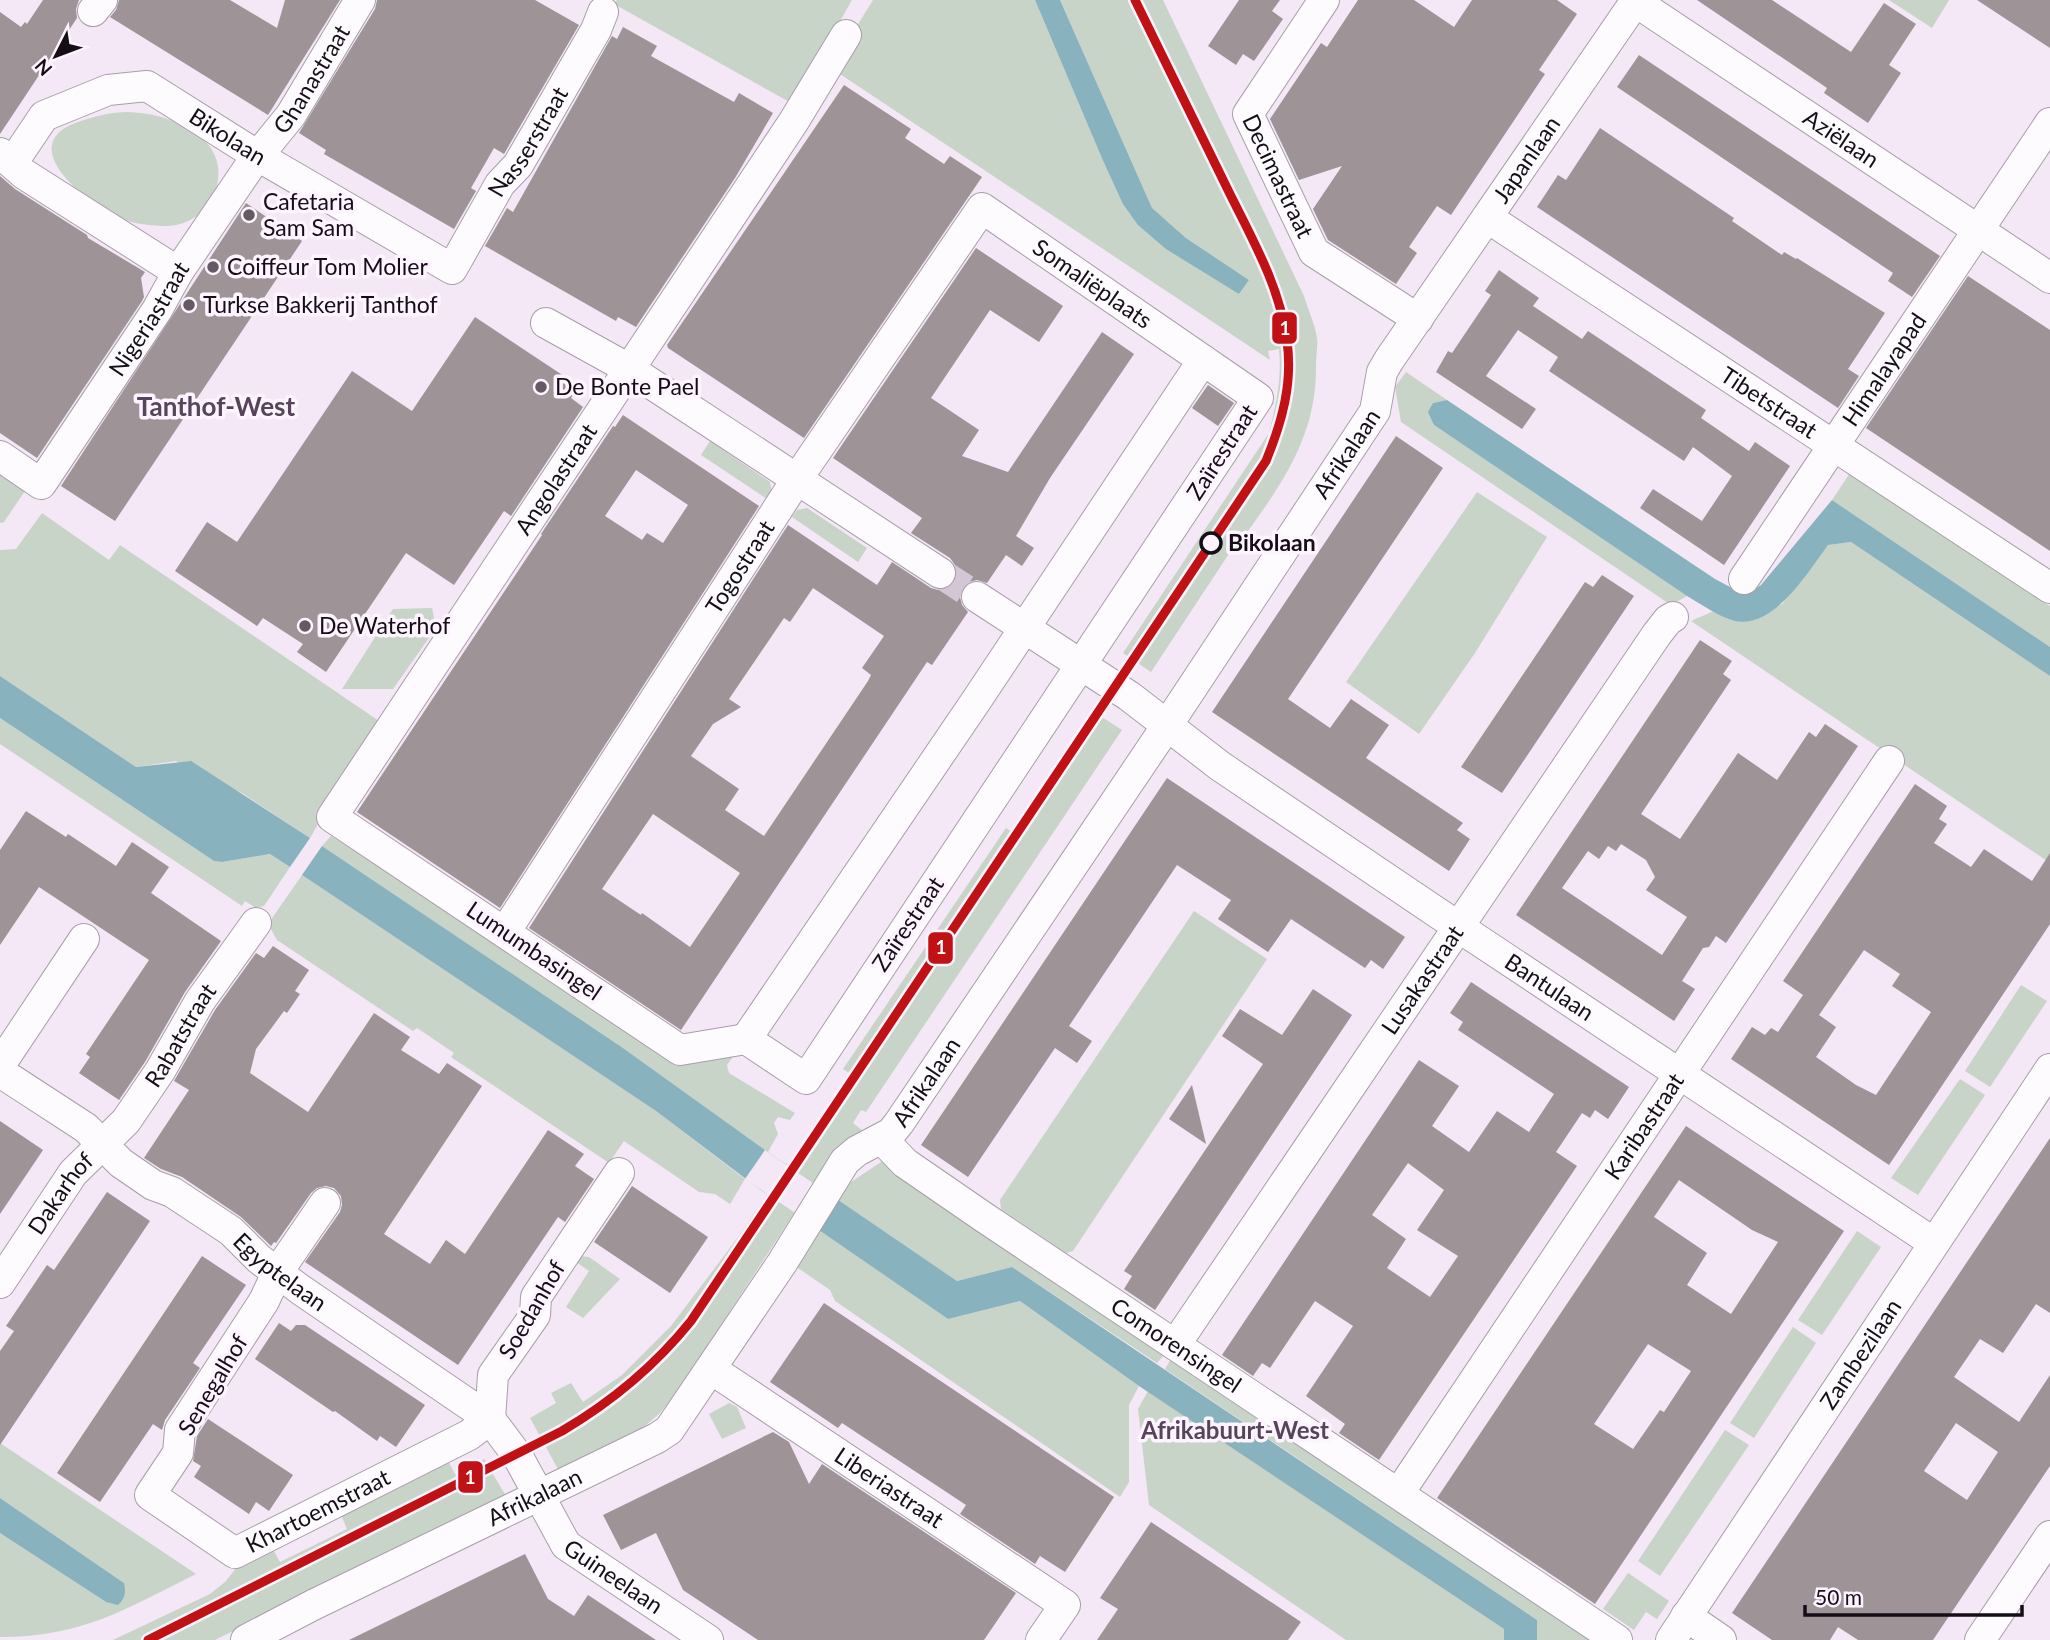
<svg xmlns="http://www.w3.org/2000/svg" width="2050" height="1640" viewBox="0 0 2050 1640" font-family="Lato,sans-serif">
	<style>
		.green { fill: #c8d4c8 }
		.water { fill: #88b2bd }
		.pier { fill: #f4e7f6 }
		.building { fill: #9e9397; fill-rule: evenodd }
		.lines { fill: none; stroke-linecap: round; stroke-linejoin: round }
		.minor-tunnel { stroke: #d3c6d5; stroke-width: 30; stroke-dasharray: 30 15; stroke-linecap: butt }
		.minor-casing { stroke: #a89eaa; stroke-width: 32 }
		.minor { stroke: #fdfbfe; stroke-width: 30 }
		.tram-1-casing { stroke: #fdf4ff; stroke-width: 14 }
		.tram-1 { stroke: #c01115; stroke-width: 9 }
		.poi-dot { fill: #635a65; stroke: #fdf4ff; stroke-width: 2.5 }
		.stop-dot { fill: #fdf4ff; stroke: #150e17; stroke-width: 3.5 }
		.labels { text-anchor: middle; stroke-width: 7; stroke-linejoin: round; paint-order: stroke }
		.street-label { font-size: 23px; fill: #150e17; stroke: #fdf4ff }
		.poi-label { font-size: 23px; fill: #150e17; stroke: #fdf4ff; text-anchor: start }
		.stop-label { font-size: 23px; font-weight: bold; fill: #150e17; stroke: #fdf4ff; text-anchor: start }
		.neighbourhood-label { font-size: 24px; font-weight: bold; fill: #57445b; stroke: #fdf4ff }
		.quarter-label { font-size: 26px; font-weight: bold; fill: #57445b; stroke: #fdf4ff }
		.line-badge { stroke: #fdf4ff; stroke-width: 2.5 }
		.badge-label { font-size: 19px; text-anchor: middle; font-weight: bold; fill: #fff }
	</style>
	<rect width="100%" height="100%" fill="#f4e7f6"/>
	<!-- green -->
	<g class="green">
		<path d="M617,0H852L793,104L614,4Z"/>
		<path d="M873,0H1035L1101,156L1239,294L1249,280L1186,238L1152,208L1060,0H1163L1304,296C1308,310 1315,324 1317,338C1318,346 1316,356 1316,365C1317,437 1281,485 1241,541L1238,540L1151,672L1123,653L1269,433C1276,405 1282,379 1279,349L1268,351L1270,360L831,68Z"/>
		<path d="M1889,0H1949L1932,28Z"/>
		<path d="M128,112C153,113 182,120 202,138C237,169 212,225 167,226C152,226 133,224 120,218C86,203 10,143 81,121C96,116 111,112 128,112Z"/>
		<path d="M1406,372L1447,400L1433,403L1434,425L1687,596L1671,605L1401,422L1395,387Z"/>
		<path d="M710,441L770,482L772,493L767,499L701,455Z"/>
		<path d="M0,471L27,488L4,522L0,523Z"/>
		<path d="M1850,473L2050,606V647L1832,500Z"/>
		<path d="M1477,492L1547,537L1475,653L1419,734L1346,682Z"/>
		<path d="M807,508L867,548L858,562L792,517L797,510Z"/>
		<path d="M42,513L109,560L120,545L382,723L337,791L310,838L242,793L176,761L136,767L0,676V550L16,549Z"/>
		<path d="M1851,542L2050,676V863L1691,621L1714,611L1736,621L1782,604L1828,545Z"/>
		<path d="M432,608L436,628L393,689H342L393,609Z"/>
		<path d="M1094,712L1122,730L866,1112L861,1110L853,1123L863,1131L830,1158L676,1394L659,1414L639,1431L559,1471L530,1418L556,1403L551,1393L571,1383L583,1402L622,1375L671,1326L739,1236L849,1073L843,1069L1006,828L1013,833Z"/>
		<path d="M0,718L214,861L222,862L270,854L290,867L264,906L256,908L245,901L242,906L0,744Z"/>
		<path d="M331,836L364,857L377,856L462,921L529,967H542L674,1063L737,1051L727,1065L729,1073L795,1113L790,1120L778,1117L774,1123L778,1134L768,1152L623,1048L322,846Z"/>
		<path d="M302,875L656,1111L745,1179L730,1204L715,1194L699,1192L624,1141L609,1163L451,1057L454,1053L417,1028L413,1031L277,940L268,924Z"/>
		<path d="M1194,911L1267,959L1073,1251L1066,1253L1001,1209L1000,1200Z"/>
		<path d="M2021,985L2047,1001L1990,1087L1965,1071Z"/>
		<path d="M1960,1079L1985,1095L1918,1195L1891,1178Z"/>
		<path d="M884,1160L1164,1355L1157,1363L1012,1267L957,1281L838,1200L851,1182Z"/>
		<path d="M818,1229L948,1319L1020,1301L1139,1386L1129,1405V1482L1120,1497L835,1301L830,1290L795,1266Z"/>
		<path d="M1857,1231L1881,1247L1822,1335L1798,1320Z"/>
		<path d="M579,1256L589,1257L620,1279L583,1318L566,1307L589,1271L573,1260Z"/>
		<path d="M1793,1327L1816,1343L1754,1438L1730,1423Z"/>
		<path d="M1174,1354L1607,1640H1537V1620L1165,1369Z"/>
		<path d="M1148,1391L1504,1629V1640H1346L1149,1505L1138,1409Z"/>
		<path d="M729,1403L737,1407L746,1428L722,1439L709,1414Z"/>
		<path d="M1725,1430L1749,1445L1660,1576L1638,1561Z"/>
		<path d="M0,1443L196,1574C126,1609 82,1637 0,1637V1533L106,1602L124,1583L0,1498Z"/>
		<path d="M447,1459L455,1474L484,1459L506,1496L215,1640H113L210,1594L225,1582L247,1555L270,1544L280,1562L347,1529L339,1510Z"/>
		<path d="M1628,1573L1669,1601L1657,1619L1646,1612L1634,1630L1603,1609Z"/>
	</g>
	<!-- water -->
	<g class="water">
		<path d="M1035,0H1060L1152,208L1186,238L1249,280L1239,294L1166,249L1138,225L1123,204L1101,156Z"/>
		<path d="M1447,400L1715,579L1745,595L1761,585L1832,500L2050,647V676L1851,542L1828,545C1808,572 1774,629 1735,621C1719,617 1701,604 1687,596L1434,425L1428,412L1433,403Z"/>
		<path d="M0,676L136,767L191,761L310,838L290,867L270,854L222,862L214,861L0,718Z"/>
		<path d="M322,846L623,1048L765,1150L957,1281L1012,1267L1537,1620V1640H1504V1629L1139,1386L1020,1301L948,1319L758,1188L656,1111L302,875Z"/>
		<path d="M0,1498L124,1583C126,1593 125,1598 118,1605L106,1602L0,1533Z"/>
	</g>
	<!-- pier -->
	<path class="pier" d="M765,1150L838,1200L818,1229L745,1179Z"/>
	<!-- building -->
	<g class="building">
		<path d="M43,0H79L76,9L77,18L0,134V12L21,27L25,22L27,24Z"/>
		<path d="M119,0H230L277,28L285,0H340L268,115L110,17L116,10Z"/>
		<path d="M377,0H535L579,25L504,154L494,148L471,188L476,191L454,229L324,154L326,150L299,133L375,9Z"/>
		<path d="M1239,0H1280L1272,11L1283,19L1254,61L1243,54L1236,65L1208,46Z"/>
		<path d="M1358,0H1414L1454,27L1472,0H1557L1577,14L1539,70L1545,74L1451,215L1437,206L1409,247L1417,253L1396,284L1328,240L1313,209L1342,166L1299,180L1270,119L1321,43L1327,47Z"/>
		<path d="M1697,0H1772L1851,52L1884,3L1916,24L1889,65L1901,73L1868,123L1824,93L1827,88Z"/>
		<path d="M1977,0H2050V48Z"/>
		<path d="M623,27L657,46L651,56L734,102L739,93L773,113L735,178L636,327L618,317L616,321L485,246L507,208L513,212L612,36L617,39Z"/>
		<path d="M1639,55L1940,256L1912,297L1888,281L1893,273L1617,87Z"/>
		<path d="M844,85L911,129L905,138L944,164L950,156L982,177L804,438L668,348L667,345Z"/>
		<path d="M1600,128L1734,218L1732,221L1782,255L1784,252L1796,259L1797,258L1885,313L1848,369L1859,376L1838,408L1537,207L1558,175L1566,180Z"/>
		<path d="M0,176L15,189L87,235L88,238L145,272L141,278L144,297L142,301L37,458L0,433Z"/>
		<path d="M246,203L302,241L115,521L61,486Z"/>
		<path d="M976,248L1063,306L1039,342L990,310L931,398L979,430L962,456L1008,472L1102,332L1134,354L1050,478L1016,536L1034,548L1022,566L1006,555L987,583L977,580L969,582L963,587L960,597L962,605L968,612L932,665L927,662L681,1030L529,928L788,525L877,585L892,562L931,588L938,590L947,589L954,583L957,573L955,565L950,558L911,533L922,518L833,458ZM813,588L884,636L862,668L871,675L868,681L764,836L725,810L739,789L691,756L713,724L741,707L729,699L784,618L790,622ZM653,814L740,873L690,947L642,913L641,915L602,889Z"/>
		<path d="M1499,270L1539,298L1533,306L1582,339L1588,331L1706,410L1701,418L1749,451L1755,442L1790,466L1724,565L1640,508L1653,489L1702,521L1732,476L1693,447L1684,461L1549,371L1558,357L1518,330L1486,376L1536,409L1522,429L1436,372L1448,351L1452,353L1491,295L1485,291Z"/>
		<path d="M1968,276L2050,330V551L1866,428Z"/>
		<path d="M475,317L579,386L571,398L583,407L511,516L504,511L454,585L406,553L326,672L297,652L303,644L263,618L257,626L175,571L207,522L237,542L352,371L412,411Z"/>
		<path d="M1208,385L1234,403L1218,426L1192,408Z"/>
		<path d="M623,415L759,506L500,908L357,812L542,535L541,534L613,426L615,427ZM636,470L688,505L663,543L647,533L642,540L605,516Z"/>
		<path d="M1396,436L1443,468L1288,699L1330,728L1351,699L1389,725L1366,758L1463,823L1457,830L1470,839L1449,871L1212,712Z"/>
		<path d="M1602,575L1634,596L1502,793L1461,767L1585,582L1593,587Z"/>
		<path d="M1700,640L1732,661L1723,674L1731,680L1641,814L1680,839L1738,753L1777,780L1809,732L1816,737L1825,724L1858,746L1726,943L1716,936L1709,947L1703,948L1682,981L1695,989L1674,1021L1516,915ZM1621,844L1646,860L1655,877L1646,890L1687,917L1662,955L1562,888L1588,851L1599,859L1608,846L1616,851Z"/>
		<path d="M1167,778L1405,937L1383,969L1371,960L1365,968L1291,919L1268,952L1218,919L1231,900L1177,865L1069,1026L1092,1041L1077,1063L1055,1048L968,1177L921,1145Z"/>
		<path d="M1915,784L1947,806L1939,819L1947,824L1934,843L1971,867L1984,849L2032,881L2050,853V924L1889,1165L1731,1059L1752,1027L1765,1035L1771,1028L1778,1032L1803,995L1783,981ZM1864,950L1900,974L1892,986L1931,1012L1876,1095L1856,1085L1816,1057L1836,1027L1819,1015Z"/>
		<path d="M26,811L66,837L68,834L116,866L132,842L169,867L151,893L221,941L185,992L145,1062L119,1100L79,1073L90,1057L86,1054L149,960L39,887L0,945V850Z"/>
		<path d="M273,946L309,970L295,991L300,994L287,1013L284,1011L256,1049L250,1073L308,1112L374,1013L410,1037L401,1050L439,1074L447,1063L482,1086L384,1234L430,1264L446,1240L465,1254L548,1130L584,1154L575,1166L594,1179L565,1222L558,1217L458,1365L305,1262L340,1212L342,1205L341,1196L334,1188L326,1186L317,1188L311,1193L276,1243L274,1242L271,1246L241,1217L182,1177L161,1169L144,1158L189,1090L174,1081L215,1010L256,953L264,958Z"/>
		<path d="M1471,982L1629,1087L1608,1119L1595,1110L1590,1118L1582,1113L1556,1152L1577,1166L1379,1460L1339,1433L1345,1424L1306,1396L1353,1326L1315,1301L1270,1368L1262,1363L1253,1376L1222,1355L1419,1060L1459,1086L1432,1126L1469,1152L1497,1111L1529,1132L1554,1094L1458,1030L1463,1022L1450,1013ZM1408,1163L1444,1190L1417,1230L1458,1256L1430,1297L1387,1268L1406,1239L1372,1215Z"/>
		<path d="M1313,989L1352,1015L1155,1310L1124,1289L1132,1276L1124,1271L1263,1064L1222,1036L1240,1009L1282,1035Z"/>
		<path d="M1192,1085L1206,1144L1169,1119Z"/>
		<path d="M0,1121L43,1150L0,1214Z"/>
		<path d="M1686,1126L1844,1231L1595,1604L1437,1498ZM1679,1180L1752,1230L1778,1242L1731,1314L1687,1285L1707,1253L1654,1217ZM1648,1344L1691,1371L1664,1412L1660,1410L1633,1449L1594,1424Z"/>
		<path d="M2050,1138V1313L2036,1304L2003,1353L1980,1339L1954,1377L2019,1422L2050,1375V1466L1933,1640H1858L1838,1627L1830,1640H1772L1732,1613ZM1956,1423L1998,1452L1967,1500L1924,1471Z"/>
		<path d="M632,1186L708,1237L670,1293L594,1242Z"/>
		<path d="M107,1192L150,1221L0,1445V1351L14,1331L6,1326L47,1265L54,1270Z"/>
		<path d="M202,1256L246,1285L193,1363L200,1368L165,1420L162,1430L153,1424L100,1502L57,1473Z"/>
		<path d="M824,1303L1114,1497L1065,1572L1040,1556L1035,1564L960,1514L966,1505L842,1423L838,1428L770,1382Z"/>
		<path d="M279,1323L291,1331L296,1325H305L425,1405L396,1447L380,1436L377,1441L335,1411L333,1412L255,1359Z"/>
		<path d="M208,1419L293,1475L269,1511L256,1502L249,1514L194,1477L201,1466L193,1461L197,1436Z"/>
		<path d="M773,1432L789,1442L809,1484L822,1464L1016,1593L984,1640H758L683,1590L656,1533L621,1550L603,1515Z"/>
		<path d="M1151,1522L1301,1622L1288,1640H1097L1118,1609L1100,1598Z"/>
		<path d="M525,1554L548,1599L574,1616L588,1595L656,1640H349Z"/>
	</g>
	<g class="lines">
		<!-- minor-tunnel -->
		<path class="minor-tunnel" d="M940,573L977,597"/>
		<!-- minor casing -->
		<g class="minor-casing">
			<g id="minor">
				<path id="s1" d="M1324,0L1248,114L1314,252L1418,319"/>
				<path id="s2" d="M1633,0L2050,278"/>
				<path d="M93,11L102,0"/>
				<path d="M0,153L24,174L178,272"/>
				<path id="s3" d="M13,162L44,116L108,90L147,86L258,156L452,269L500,184L518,165L596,30L603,12"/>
				<path id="s4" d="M1488,218L2050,588"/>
				<path d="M546,323L629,369L940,573"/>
				<path id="s5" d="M0,456L41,484L157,310L178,272L252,163L291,115L360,0"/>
				<path id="s6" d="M1744,579L2050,123"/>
				<path id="s7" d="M977,597L1129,696L1220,766L1460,928L1934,1243"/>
				<path id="s8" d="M505,932L797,479L982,208L1258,398L806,1079L746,1039"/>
				<path id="s9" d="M746,1039L680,1050L332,817L794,121L846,35"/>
				<path d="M746,1039L976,701L1203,360"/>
				<path d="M0,1065L84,939"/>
				<path id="s10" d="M0,1072L86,1128L121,1163L153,1185L172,1192L231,1231L259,1259L301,1290L490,1419L517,1455L566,1545L708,1640"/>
				<path id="s11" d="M882,1139L905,1163L985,1218L1617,1640"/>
				<path id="s12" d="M325,1203L277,1273L264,1301L180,1430L178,1453L150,1495L235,1553L469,1435L490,1419L493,1375L535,1315L536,1297L619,1173"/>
				<path id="s13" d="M0,1283L73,1173L126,1121L160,1071L200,1001L256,923"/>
				<path id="s14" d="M1175,1345L1657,634L1668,620L1673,617"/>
				<path id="s15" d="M711,1369L1065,1605L1041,1640"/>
				<path id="s16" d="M1399,1493L1889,761"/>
				<path d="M1686,1616L1721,1640"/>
				<path id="s17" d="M246,1640L313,1605L657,1438L669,1430L782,1263L845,1161L857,1151L891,1133L899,1123L1166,727L1375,411L1382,372L1389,360L1635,2"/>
				<path id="s18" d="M1671,1640L2050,1069"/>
				<path d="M1980,1640L2050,1536"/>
			</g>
		</g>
		<!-- minor -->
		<use href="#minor" class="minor"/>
		<!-- tram-1 casing -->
		<g class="tram-1-casing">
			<path id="tram-1" d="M148,1640L562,1431C613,1401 654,1367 691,1321L1266,461C1282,422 1293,383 1287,341C1280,286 1251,237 1227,188C1196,125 1166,63 1135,0"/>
		</g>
		<!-- tram-1 -->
		<use href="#tram-1" class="tram-1"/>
	</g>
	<!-- markers -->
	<g class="poi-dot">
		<circle cx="249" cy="215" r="7"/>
		<circle cx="213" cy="267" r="7"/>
		<circle cx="189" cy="305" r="7"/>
		<circle cx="541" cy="387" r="7"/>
		<circle cx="305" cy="626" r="7"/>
	</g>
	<circle class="stop-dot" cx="1211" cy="543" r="10"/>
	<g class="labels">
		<!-- street labels -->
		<g class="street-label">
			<text dy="8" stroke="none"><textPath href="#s5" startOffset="537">Ghanastraat</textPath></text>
			<text dy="8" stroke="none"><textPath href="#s3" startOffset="259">Bikolaan</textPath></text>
			<text dy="8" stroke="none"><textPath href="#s2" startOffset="250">Aziëlaan</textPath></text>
			<text dy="8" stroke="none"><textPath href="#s3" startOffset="668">Nasserstraat</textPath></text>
			<text dy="8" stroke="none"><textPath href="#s17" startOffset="2014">Japanlaan</textPath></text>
			<text dy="8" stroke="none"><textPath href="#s1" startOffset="206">Decimastraat</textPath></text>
			<text dy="8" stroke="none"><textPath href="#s8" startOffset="1001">Somaliëplaats</textPath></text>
			<text dy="8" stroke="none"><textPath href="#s5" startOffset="247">Nigeriastraat</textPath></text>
			<text dy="8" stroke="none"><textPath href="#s6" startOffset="252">Himalayapad</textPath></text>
			<text dy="8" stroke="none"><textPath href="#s4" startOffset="336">Tibetstraat</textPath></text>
			<text transform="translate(1222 452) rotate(-57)" y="8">Zaïrestraat</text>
			<text dy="8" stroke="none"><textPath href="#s17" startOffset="1666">Afrikalaan</textPath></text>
			<text dy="8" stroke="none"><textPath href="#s9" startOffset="891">Angolastraat</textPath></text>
			<text dy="8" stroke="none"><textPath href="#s8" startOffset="434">Togostraat</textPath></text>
			<text transform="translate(908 924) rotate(-56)" y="8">Zaïrestraat</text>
			<text transform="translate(534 951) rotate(34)" y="8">Lumumbasingel</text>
			<text dy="8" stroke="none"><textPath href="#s14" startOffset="441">Lusakastraat</textPath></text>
			<text dy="8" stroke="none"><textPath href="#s7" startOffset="693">Bantulaan</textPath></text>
			<text dy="8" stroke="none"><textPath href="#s13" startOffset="308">Rabatstraat</textPath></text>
			<text dy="8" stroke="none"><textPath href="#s17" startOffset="910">Afrikalaan</textPath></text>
			<text dy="8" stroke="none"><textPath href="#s16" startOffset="441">Karibastraat</textPath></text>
			<text dy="8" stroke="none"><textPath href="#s13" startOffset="108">Dakarhof</textPath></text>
			<text dy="8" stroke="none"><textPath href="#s10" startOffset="346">Egyptelaan</textPath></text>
			<text transform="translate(532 1310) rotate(-60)" y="8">Soedanhof</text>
			<text dy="8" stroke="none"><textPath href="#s11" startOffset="360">Comorensingel</textPath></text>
			<text dy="8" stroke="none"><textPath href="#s18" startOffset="343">Zambezilaan</textPath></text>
			<text transform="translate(213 1385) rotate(-59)" y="8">Senegalhof</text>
			<text dy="8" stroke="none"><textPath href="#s15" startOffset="214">Liberiastraat</textPath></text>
			<text dy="8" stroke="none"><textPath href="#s17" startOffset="322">Afrikalaan</textPath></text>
			<text dy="8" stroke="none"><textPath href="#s12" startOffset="539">Khartoemstraat</textPath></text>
			<text dy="8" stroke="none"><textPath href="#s10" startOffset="807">Guineelaan</textPath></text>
		</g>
		<!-- poi labels -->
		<g class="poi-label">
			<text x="263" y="210">Cafetaria<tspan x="263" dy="26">Sam Sam</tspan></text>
			<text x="227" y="275">Coiffeur Tom Molier</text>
			<text x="203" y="313">Turkse Bakkerij Tanthof</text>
			<text x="555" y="395">De Bonte Pael</text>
			<text x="319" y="634">De Waterhof</text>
		</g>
		<!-- stop labels -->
		<g class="stop-label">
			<text x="1228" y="551">Bikolaan</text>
		</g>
		<!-- neighbourhood labels -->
		<g class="neighbourhood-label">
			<text x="1235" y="1439">Afrikabuurt-West</text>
		</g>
		<!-- quarter labels -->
		<g class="quarter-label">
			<text x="216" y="416">Tanthof-West</text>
		</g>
	</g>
	<g class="line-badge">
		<rect x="1271" y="311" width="27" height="34" rx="7" fill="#c01115"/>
		<rect x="927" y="931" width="27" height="34" rx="7" fill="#c01115"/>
		<rect x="457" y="1460" width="27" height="34" rx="7" fill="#c01115"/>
	</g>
	<g class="badge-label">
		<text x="1285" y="335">1</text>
		<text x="941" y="954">1</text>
		<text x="470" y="1484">1</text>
	</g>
	<!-- north arrow -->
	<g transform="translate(56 56) rotate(228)" stroke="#fdf4ff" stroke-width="5" paint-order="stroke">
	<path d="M0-5L12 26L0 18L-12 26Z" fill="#150e17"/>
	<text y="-10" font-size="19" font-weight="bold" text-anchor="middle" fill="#150e17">N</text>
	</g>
	<!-- scale -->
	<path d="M1805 1605v10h217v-10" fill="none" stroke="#150e17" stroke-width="3.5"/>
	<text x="1815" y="1605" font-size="21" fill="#150e17" stroke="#fdf4ff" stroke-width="5" paint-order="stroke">50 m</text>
</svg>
